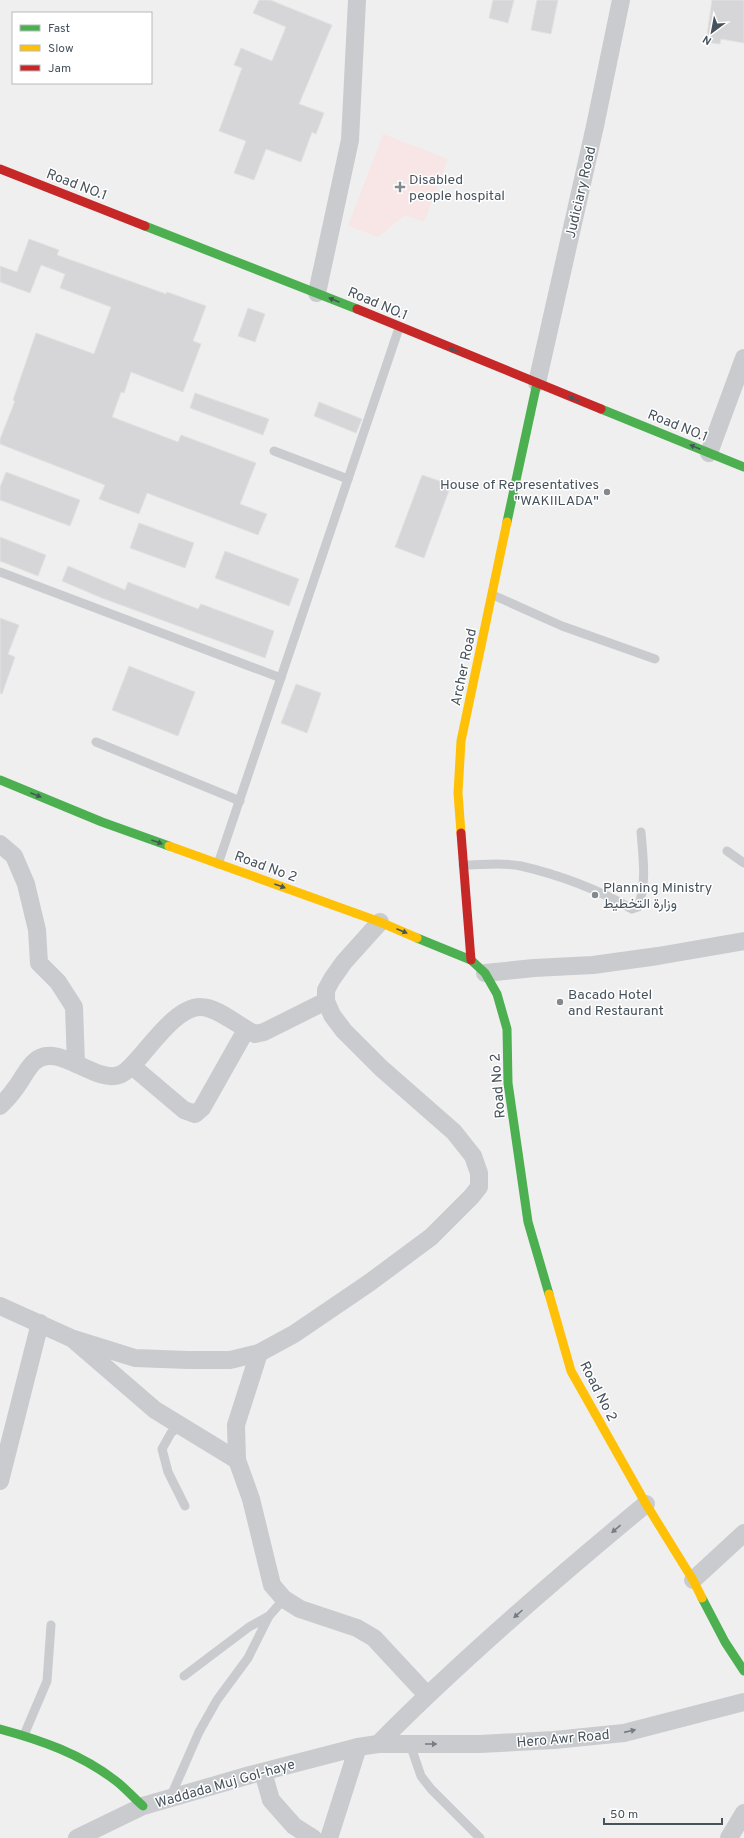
<svg xmlns="http://www.w3.org/2000/svg" width="744" height="1838" viewBox="0 0 744 1838" font-family="Overpass,Vazirmatn,sans-serif">
	<style>
		.medical { fill: #f7e6e5 }
		.building { fill: #d6d6d8; stroke: #e1e1e2 }
		.lines { fill: none; stroke-linecap: round; stroke-linejoin: round }
		.lane { stroke: #c9cbce; stroke-width: 9 }
		.street { stroke: #c9cbce; stroke-width: 18 }
		.fast { stroke: #4caf50; stroke-width: 9 }
		.slow { stroke: #ffc107; stroke-width: 9 }
		.jam { stroke: #c62828; stroke-width: 9 }
		.oneway { fill: #46575b }
		.oneway2 { fill: #747c84 }
		.poi-dot { fill: #82898f; stroke: #fff; stroke-width: 1.5 }
		.labels { text-anchor: middle; stroke-width: 3; stroke-linejoin: round; paint-order: stroke }
		.poi-label { font-size: 14px; fill: #46525c; stroke: #fff; text-anchor: start }
		.street-label { font-size: 14px; fill: #46525c; stroke: #fff }
	</style>
	<rect width="100%" height="100%" fill="#f0efef"/>
	<!-- medical -->
	<path class="medical" d="M383,134L448,159L424,222L405,215L378,237L348,226Z"/>
	<!-- building -->
	<g class="building">
		<path d="M259,0H270L332,25L299,104L324,113L316,134L312,132L301,162L266,149L254,180L234,173L246,141L219,131L242,68L234,65L241,48L272,61L286,27L253,13Z"/>
		<path d="M493,0H514L508,23L489,18Z"/>
		<path d="M537,0H558L551,34L531,30Z"/>
		<path d="M712,0H744V43L721,39L720,44L706,42Z"/>
		<path d="M29,239L59,250L57,255L166,294L167,292L206,306L193,341L201,344L183,392L131,372L124,393L121,392L112,417L178,442L181,435L256,463L240,504L267,514L258,535L147,493L139,514L99,499L105,485L0,444V439L15,401L13,400L36,333L94,354L111,307L60,288L65,274L41,265L30,293L0,282V266L17,272Z"/>
		<path d="M248,308L265,314L255,342L238,336Z"/>
		<path d="M195,393L269,419L263,435L190,408Z"/>
		<path d="M319,402L362,419L356,433L314,416Z"/>
		<path d="M6,472L80,500L70,526L0,500V487Z"/>
		<path d="M422,475L451,485L424,558L395,547Z"/>
		<path d="M139,523L194,543L185,568L130,548Z"/>
		<path d="M0,537L46,555L38,576L0,561Z"/>
		<path d="M225,551L299,579L289,606L215,578Z"/>
		<path d="M68,566L125,590L128,582L198,609L201,604L274,631L265,658L102,598L62,581Z"/>
		<path d="M0,618L19,625L8,654L15,657L2,694L0,693Z"/>
		<path d="M129,666L195,692L178,736L112,710Z"/>
		<path d="M296,684L321,693L307,733L281,723Z"/>
	</g>
	<g class="lines">
		<!-- lane -->
		<g class="lane">
			<path d="M274,451L348,479"/>
			<path d="M0,572L281,678"/>
			<path d="M493,595L562,626L655,659"/>
			<path d="M96,742L240,801"/>
			<path d="M727,851L744,863"/>
			<path d="M218,864L399,328"/>
			<path d="M463,865C482,865 503,862 521,866C560,875 597,889 632,909L638,907C647,884 643,857 641,832"/>
			<path d="M180,1426L171,1433L162,1449L168,1472L185,1506"/>
			<path d="M184,1676L249,1627L269,1616L284,1599"/>
			<path d="M24,1735L47,1681L51,1625"/>
			<path d="M410,1744L421,1776L431,1789L480,1838"/>
			<path d="M170,1798L199,1732L217,1700L248,1658L269,1616"/>
		</g>
		<!-- street -->
		<g class="street">
			<path d="M317,293L350,140L357,0"/>
			<path d="M537,383L595,126L621,0"/>
			<path d="M709,453L744,358"/>
			<path d="M0,844L14,856L26,884L37,930L39,963L58,982L74,1007L76,1064"/>
			<path d="M485,973L534,968L593,965L658,956L744,941"/>
			<path d="M132,1066L184,1110L195,1114L202,1108L246,1030"/>
			<path d="M0,1106C5,1101 10,1096 14,1090C21,1082 26,1070 33,1063C56,1039 94,1084 119,1075C126,1073 132,1065 137,1060C152,1044 178,1006 201,1007C217,1007 240,1027 255,1034L264,1032L326,1001"/>
			<path d="M0,1306L71,1338L135,1358L188,1360H230L259,1353L294,1334L369,1283L431,1237L471,1197L479,1187V1173L473,1156L454,1132L381,1068L344,1031L332,1015L326,1001V990L332,979L344,962L380,922"/>
			<path d="M75,1341L155,1410L237,1460"/>
			<path d="M259,1353L236,1425L237,1460L251,1499L272,1585L284,1599L300,1609L357,1628L374,1638L427,1695"/>
			<path d="M0,1481L40,1323"/>
			<path d="M693,1580L744,1533"/>
			<path d="M378,1744C462,1659 554,1580 646,1504"/>
			<path d="M263,1772L271,1800L294,1826L313,1838"/>
			<path d="M77,1838L143,1806L250,1775L358,1747L378,1744H480L554,1740L624,1733L744,1702"/>
			<path d="M329,1838L358,1747"/>
			<path d="M729,1838L744,1813"/>
		</g>
		<!-- fast -->
		<g class="fast">
			<path d="M145,226L357,309"/>
			<path d="M601,409L744,467"/>
			<path d="M507,522L537,383"/>
			<path d="M0,780L102,822L169,846"/>
			<path d="M417,938L471,960L485,973L497,994L507,1029L508,1083L528,1222L549,1294"/>
			<path d="M702,1598L725,1642L744,1671"/>
			<path d="M0,1729C41,1740 81,1754 116,1781C125,1788 134,1798 143,1806"/>
		</g>
		<!-- slow -->
		<g class="slow">
			<path d="M461,833L458,793L461,741L507,522"/>
			<path d="M169,846L380,922L417,938"/>
			<path d="M549,1294L571,1371L646,1504L693,1580L702,1598"/>
		</g>
		<!-- jam -->
		<g class="jam">
			<path d="M0,169L145,226"/>
			<path d="M357,309L601,409"/>
			<path d="M461,833L471,960"/>
		</g>
	</g>
	<!-- one-way arrows -->
	<defs><path id="oneway-solid" d="M-6-.8H1V-3.2L6.5 0L1 3.2V.8H-6Z"/></defs>
	<g class="oneway">
		<use href="#oneway-solid" transform="translate(334 300) rotate(-157)"/>
		<use href="#oneway-solid" transform="translate(454 350) rotate(-158)"/>
		<use href="#oneway-solid" transform="translate(574 399) rotate(-158)"/>
		<use href="#oneway-solid" transform="translate(695 447) rotate(-158)"/>
		<use href="#oneway-solid" transform="translate(36 795) rotate(22)"/>
		<use href="#oneway-solid" transform="translate(157 842) rotate(20)"/>
		<use href="#oneway-solid" transform="translate(280 886) rotate(20)"/>
		<use href="#oneway-solid" transform="translate(402 931) rotate(23)"/>
	</g>
	<g class="oneway2">
		<use href="#oneway-solid" transform="translate(616 1529) rotate(140)"/>
		<use href="#oneway-solid" transform="translate(518 1614) rotate(138)"/>
		<use href="#oneway-solid" transform="translate(630 1731) rotate(-13)"/>
		<use href="#oneway-solid" transform="translate(431 1744)"/>
	</g>
	<!-- markers -->
	<g class="poi-dot">
		<path d="M398 181h4v4h4v4h-4v4h-4v-4h-4v-4h4z"/>
		<circle cx="607" cy="492" r="4"/>
		<circle cx="595" cy="895" r="4"/>
		<circle cx="560" cy="1002" r="4"/>
	</g>
	<g class="labels">
		<!-- poi labels -->
		<g class="poi-label">
			<text x="409" y="184">Disabled<tspan x="409" dy="16">people hospital</tspan></text>
			<text x="599" y="489" text-anchor="end">House of Representatives<tspan x="599" dy="16">"WAKIILADA"</tspan></text>
			<text x="603" y="892">Planning Ministry<tspan x="603" dy="16">وزارة التخطيط</tspan></text>
			<text x="568" y="999">Bacado Hotel<tspan x="568" dy="16">and Restaurant</tspan></text>
		</g>
		<!-- street labels -->
		<g class="street-label">
			<text transform="translate(77 184) rotate(21)" y="5">Road NO.1</text>
			<text transform="translate(580 192) rotate(-77)" y="5">Judiciary Road</text>
			<text transform="translate(378 303) rotate(23)" y="5">Road NO.1</text>
			<text transform="translate(678 425) rotate(22)" y="5">Road NO.1</text>
			<text transform="translate(463 667) rotate(-78)" y="5">Archer Road</text>
			<text transform="translate(266 866) rotate(20)" y="5">Road No 2</text>
			<text transform="translate(497 1086) rotate(-95)" y="5">Road No 2</text>
			<text transform="translate(599 1391) rotate(63)" y="5">Road No 2</text>
			<text transform="translate(563 1738) rotate(-5)" y="5">Hero Awr Road</text>
			<text transform="translate(225 1783) rotate(-16)" y="5">Waddada Muj Gol-haye</text>
		</g>
	</g>
	<!-- legend -->
	<rect x="12" y="12" width="140" height="72" fill="#ffffff" stroke="#b5babe"/>
	<rect x="20" y="25" width="20" height="6" fill="#4caf50" stroke="#b5babe"/>
	<text x="48" y="32" font-size="12" fill="#46525c">Fast</text>
	<rect x="20" y="45" width="20" height="6" fill="#ffc107" stroke="#b5babe"/>
	<text x="48" y="52" font-size="12" fill="#46525c">Slow</text>
	<rect x="20" y="65" width="20" height="6" fill="#c62828" stroke="#b5babe"/>
	<text x="48" y="72" font-size="12" fill="#46525c">Jam</text>
	<!-- north arrow -->
	<g transform="translate(712 32) rotate(212)" stroke="#ffffff" stroke-width="3" paint-order="stroke">
	<path d="M0-3L7 15L0 10L-7 15Z" fill="#46525c"/>
	<text y="-6" font-size="11" font-weight="bold" text-anchor="middle" fill="#46525c">N</text>
	</g>
	<!-- scale -->
	<path d="M604 1818v6h118v-6" fill="none" stroke="#46525c" stroke-width="2"/>
	<text x="610" y="1818" font-size="12" fill="#46525c" stroke="#ffffff" stroke-width="3" paint-order="stroke">50 m</text>
</svg>
